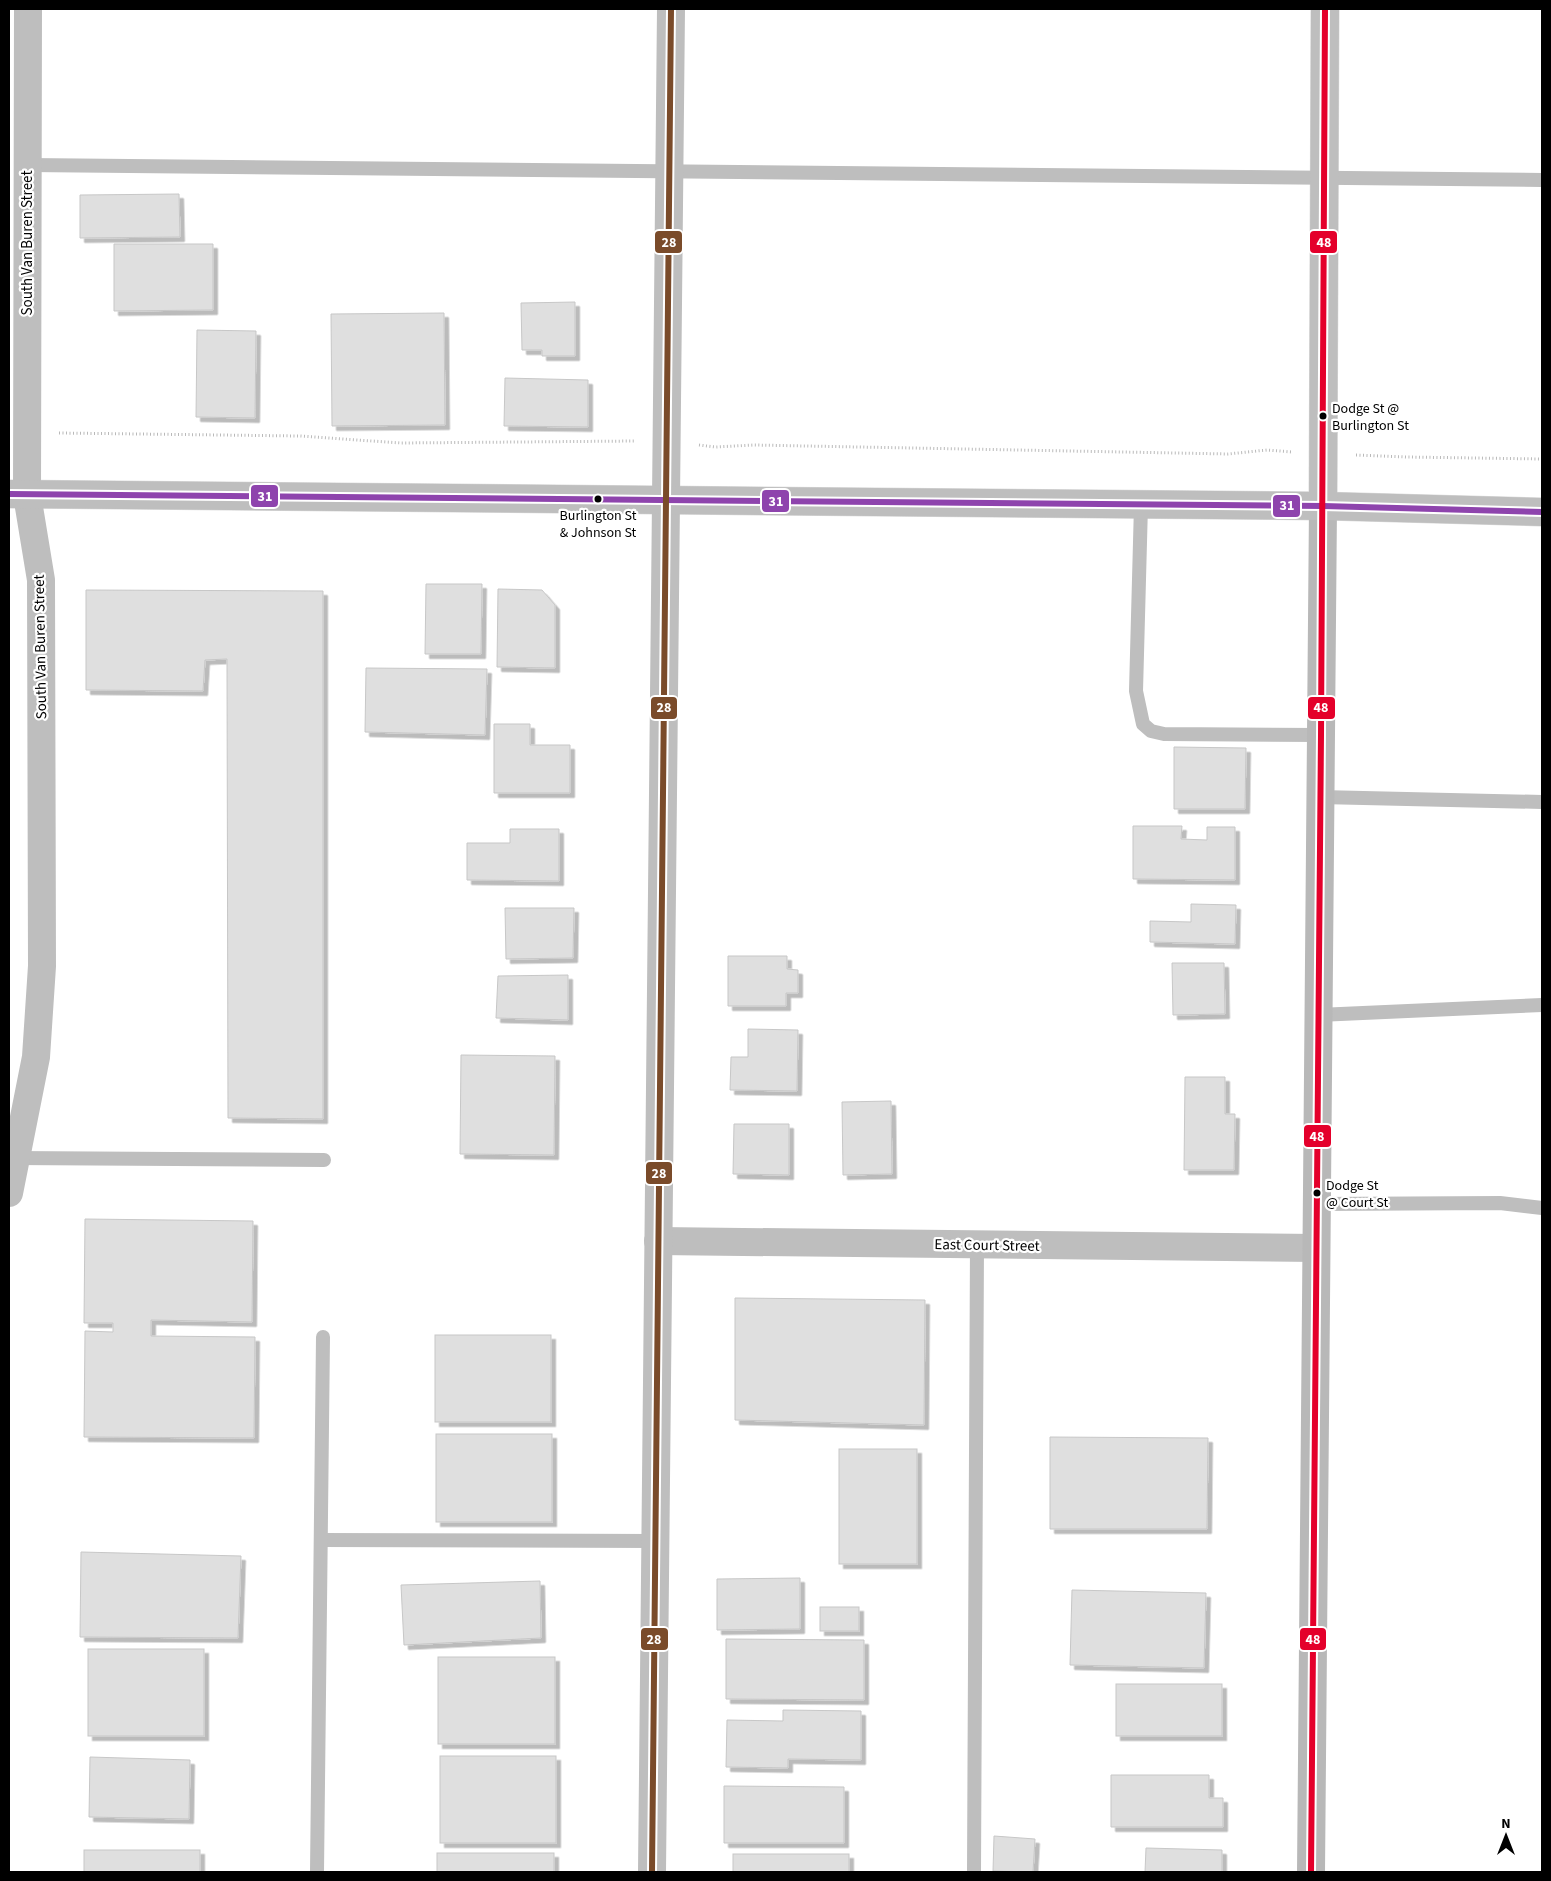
<svg xmlns="http://www.w3.org/2000/svg" width="1551" height="1881" viewBox="0 0 1551 1881" font-family="'Source Sans 3',sans-serif">
	<style>
		.building { fill: #dfdfdf; stroke: #c7c7c7; filter: url(#shadow) }
		.lines { fill: none; stroke-linecap: round; stroke-linejoin: round }
		.primary-casing { stroke: #dbdbdb; stroke-width: 29 }
		.path { stroke: #b9b9b9; stroke-width: 3; stroke-dasharray: 1 2.5; stroke-linecap: butt }
		.service { stroke: #bebebe; stroke-width: 14 }
		.minor { stroke: #bebebe; stroke-width: 28 }
		.secondary { stroke: #b8b8b8; stroke-width: 28 }
		.primary { stroke: #bebebe; stroke-width: 28 }
		.bus-1-casing { stroke: #fff; stroke-width: 10 }
		.bus-2-casing { stroke: #fff; stroke-width: 10 }
		.bus-3-casing { stroke: #fff; stroke-width: 10 }
		.bus-1 { stroke: #8e44ad; stroke-width: 6 }
		.bus-2 { stroke: #e4002b; stroke-width: 6 }
		.bus-3 { stroke: #7a4b2a; stroke-width: 6 }
		.bus-dot { fill: #000; stroke: #fff; stroke-width: 2 }
		.labels { text-anchor: middle; stroke-width: 4.5; stroke-linejoin: round; paint-order: stroke }
		.bus-label { font-size: 14px; fill: #000; stroke: #fff; text-anchor: start }
		.street-label { font-size: 15px; fill: #000; stroke: #fff }
		.line-badge { stroke: #fff; stroke-width: 2 }
		.badge-label { font-size: 14px; text-anchor: middle; font-weight: bold; fill: #fff }
	</style>
	<defs>
		<filter id="shadow"><feDropShadow dx="4.5" dy="4.5" stdDeviation="0" flood-color="#0004"/></filter>
	</defs>
	<rect width="100%" height="100%" fill="#fff"/>
	<!-- building -->
	<g class="building">
		<path d="M179,194L180,237L80,238V195Z"/>
		<path d="M114,244H213V310L114,311Z"/>
		<path d="M575,302V356H542V350H522L521,303Z"/>
		<path d="M444,313L445,425L332,426L331,314Z"/>
		<path d="M197,330L256,331L255,418L196,417Z"/>
		<path d="M505,378L588,380V427L504,426Z"/>
		<path d="M426,584H482L481,654H425Z"/>
		<path d="M498,589L542,590L555,605V668L497,667Z"/>
		<path d="M86,590L323,591V1119L228,1118L227,659L205,660L203,691L86,690Z"/>
		<path d="M366,668L487,669L485,735L365,732Z"/>
		<path d="M494,724H530V745H570V793H494Z"/>
		<path d="M1174,747L1246,748L1245,809H1174Z"/>
		<path d="M1133,826H1182L1181,839L1207,840V827H1235V880L1133,879Z"/>
		<path d="M510,829H559V881L467,880V843H510Z"/>
		<path d="M1191,904L1236,905L1235,944L1150,942V921L1191,922Z"/>
		<path d="M505,908H574L573,958L506,959Z"/>
		<path d="M728,956H787V969L798,970V993H786V1006H728Z"/>
		<path d="M1172,963H1224L1225,1014L1173,1015Z"/>
		<path d="M568,975V1020L496,1018L498,976Z"/>
		<path d="M748,1029L798,1030L797,1091L730,1090L731,1057H748Z"/>
		<path d="M461,1055L555,1056L554,1155L460,1154Z"/>
		<path d="M1185,1077H1225V1114H1235L1234,1170H1184Z"/>
		<path d="M891,1101L892,1174L843,1175L842,1102Z"/>
		<path d="M734,1124H789V1175L733,1174Z"/>
		<path d="M85,1219L253,1221L252,1322L151,1320V1336L255,1337L254,1438L84,1437L85,1331L113,1332V1323H84Z"/>
		<path d="M735,1298L925,1300L924,1425L735,1420Z"/>
		<rect x="435" y="1335" width="116" height="87"/>
		<rect x="436" y="1434" width="116" height="88"/>
		<path d="M1050,1437L1208,1438L1207,1529H1050Z"/>
		<rect x="839" y="1449" width="78" height="115"/>
		<path d="M81,1552L241,1556L238,1638L80,1637Z"/>
		<path d="M800,1578V1629L717,1630V1579Z"/>
		<path d="M540,1581L541,1638L404,1645L401,1585Z"/>
		<path d="M1072,1590L1206,1593L1204,1668L1070,1665Z"/>
		<rect x="820" y="1607" width="39" height="24"/>
		<path d="M726,1639L864,1640V1700L726,1699Z"/>
		<rect x="88" y="1649" width="116" height="87"/>
		<rect x="438" y="1657" width="117" height="87"/>
		<rect x="1116" y="1684" width="106" height="52"/>
		<path d="M783,1710L861,1711V1760L788,1759V1768L726,1767L727,1720L783,1721Z"/>
		<rect x="440" y="1756" width="116" height="87"/>
		<path d="M90,1757L190,1760L189,1819L89,1817Z"/>
		<path d="M1111,1775H1209V1798H1223V1827H1111Z"/>
		<path d="M724,1786L844,1787V1843H724Z"/>
		<path d="M994,1836L1035,1839L1033,1872L993,1871Z"/>
		<path d="M1146,1848L1222,1850V1872H1145Z"/>
		<rect x="84" y="1850" width="116" height="22"/>
		<rect x="437" y="1853" width="117" height="19"/>
		<rect x="733" y="1854" width="116" height="18"/>
	</g>
	<g class="lines">
		<!-- primary casing -->
		<g class="primary-casing">
			<g id="primary">
				<path d="M9,494L1323,506L1542,512"/>
				<path d="M1323,506L1325,9"/>
			</g>
		</g>
		<!-- path -->
		<g class="path">
			<path d="M59,433L300,436L401,443L635,441"/>
			<path d="M699,445L715,447L754,445L1228,454L1267,450L1292,452"/>
			<path d="M1356,455L1406,457L1542,459"/>
		</g>
		<!-- service -->
		<g class="service">
			<path d="M28,165L1542,180"/>
			<path d="M1141,505L1136,691L1143,724L1151,731L1164,734L1321,735"/>
			<path d="M1320,797L1542,802"/>
			<path d="M1318,1015L1542,1005"/>
			<path d="M12,1158L324,1160"/>
			<path d="M1317,1204L1500,1203L1542,1208"/>
			<path d="M321,1540L655,1541"/>
			<path d="M317,1872L323,1337"/>
			<path d="M974,1872L977,1244"/>
		</g>
		<!-- minor -->
		<g class="minor">
			<path d="M9,1193L36,1057L42,966L41,580L27,495L28,9"/>
			<path d="M658,1241L1316,1248"/>
			<path d="M652,1872L671,9"/>
		</g>
		<!-- secondary -->
		<path class="secondary" d="M1311,1872L1323,506"/>
		<!-- primary -->
		<use href="#primary" class="primary"/>
		<!-- bus-1 casing -->
		<g class="bus-1-casing">
			<path id="bus-1" d="M9,494L1323,506L1542,512"/>
		</g>
		<!-- bus-2 casing -->
		<g class="bus-2-casing">
			<path id="bus-2" d="M1311,1872L1321,735L1325,9"/>
		</g>
		<!-- bus-3 casing -->
		<g class="bus-3-casing">
			<path id="bus-3" d="M652,1872L671,9"/>
		</g>
		<!-- bus-1 -->
		<use href="#bus-1" class="bus-1"/>
		<!-- bus-2 -->
		<use href="#bus-2" class="bus-2"/>
		<!-- bus-3 -->
		<use href="#bus-3" class="bus-3"/>
	</g>
	<!-- markers -->
	<g class="bus-dot">
		<circle cx="1323" cy="416" r="4.5"/>
		<circle cx="598" cy="499" r="4.5"/>
		<circle cx="1317" cy="1193" r="4.5"/>
	</g>
	<g class="labels">
		<!-- bus labels -->
		<g class="bus-label">
			<text x="1332" y="413">Dodge St @<tspan x="1332" dy="17">Burlington St</tspan></text>
			<text x="598" y="520" text-anchor="middle">Burlington St<tspan x="598" dy="17">&amp; Johnson St</tspan></text>
			<text x="1326" y="1190">Dodge St<tspan x="1326" dy="17">@ Court St</tspan></text>
		</g>
		<!-- street labels -->
		<g class="street-label">
			<text transform="translate(27 243) rotate(-90)" y="5">South Van Buren Street</text>
			<text transform="translate(40 647) rotate(-91)" y="5">South Van Buren Street</text>
			<text transform="translate(987 1245) rotate(1)" y="5">East Court Street</text>
		</g>
	</g>
	<g class="line-badge">
		<rect x="654" y="230" width="29" height="24" rx="5" fill="#7a4b2a"/>
		<rect x="1309" y="230" width="29" height="24" rx="5" fill="#e4002b"/>
		<rect x="250" y="484" width="29" height="24" rx="5" fill="#8e44ad"/>
		<rect x="761" y="489" width="29" height="24" rx="5" fill="#8e44ad"/>
		<rect x="1272" y="494" width="29" height="24" rx="5" fill="#8e44ad"/>
		<rect x="650" y="696" width="28" height="24" rx="5" fill="#7a4b2a"/>
		<rect x="1307" y="696" width="29" height="24" rx="5" fill="#e4002b"/>
		<rect x="1303" y="1124" width="29" height="24" rx="5" fill="#e4002b"/>
		<rect x="645" y="1161" width="28" height="24" rx="5" fill="#7a4b2a"/>
		<rect x="640" y="1627" width="29" height="24" rx="5" fill="#7a4b2a"/>
		<rect x="1299" y="1627" width="28" height="24" rx="5" fill="#e4002b"/>
	</g>
	<g class="badge-label">
		<text x="669" y="247">28</text>
		<text x="1324" y="247">48</text>
		<text x="265" y="501">31</text>
		<text x="776" y="506">31</text>
		<text x="1287" y="510">31</text>
		<text x="664" y="712">28</text>
		<text x="1321" y="712">48</text>
		<text x="1317" y="1141">48</text>
		<text x="659" y="1178">28</text>
		<text x="654" y="1644">28</text>
		<text x="1313" y="1644">48</text>
	</g>
	<!-- border -->
	<rect width="1551" height="1881" fill="none" stroke="#000000" stroke-width="20"/>
	<!-- north arrow -->
	<g transform="translate(1506 1836)" stroke="#ffffff" stroke-width="4" paint-order="stroke">
	<path d="M0-4L9 19L0 12L-9 19Z" fill="#000000"/>
	<text y="-8" font-size="14" font-weight="bold" text-anchor="middle" fill="#000000">N</text>
	</g>
</svg>
